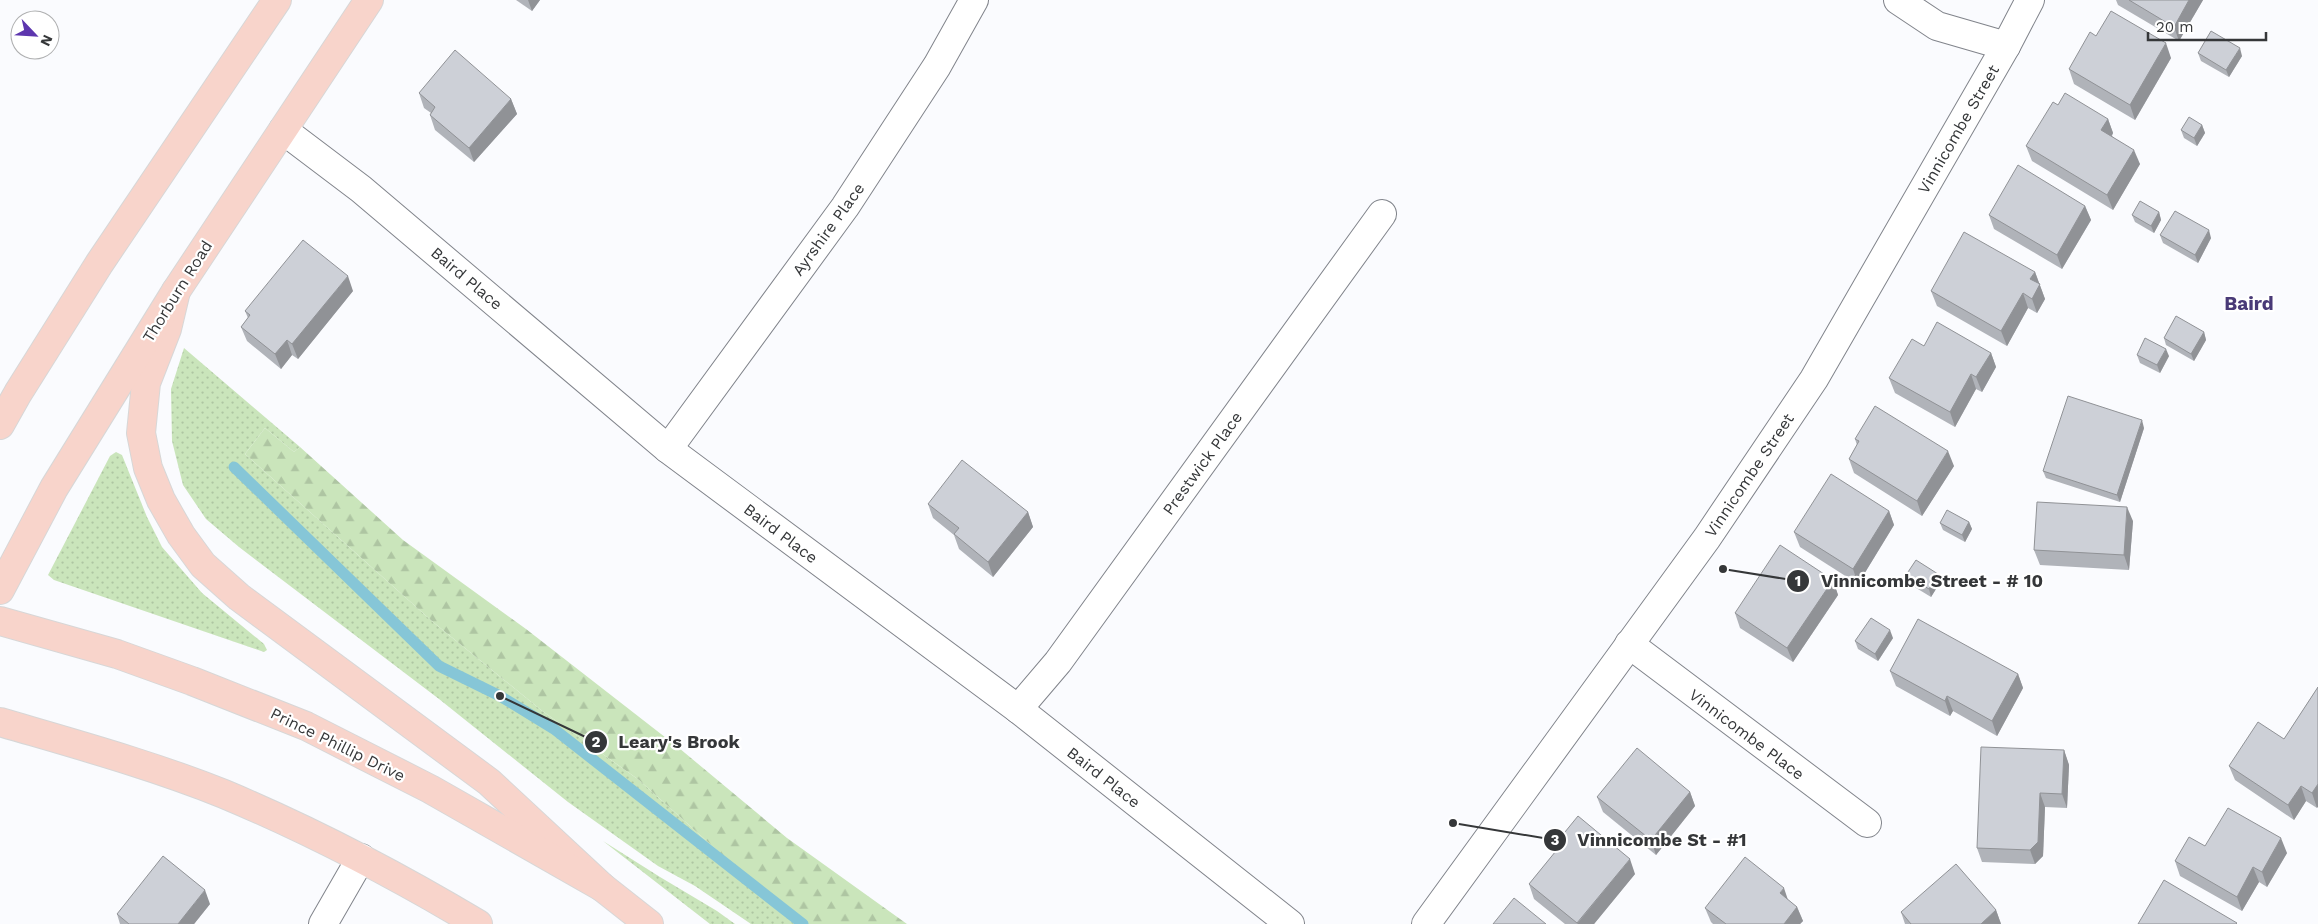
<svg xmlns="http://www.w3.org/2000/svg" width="2318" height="924" viewBox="0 0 2318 924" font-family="'Work Sans',sans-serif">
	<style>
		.grass { fill: url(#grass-dots) }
		.forest { fill: url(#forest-firs) }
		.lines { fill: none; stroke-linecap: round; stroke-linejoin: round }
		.stream { stroke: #86c6d7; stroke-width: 11 }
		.minor-casing { stroke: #81848b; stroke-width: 30 }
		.major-casing { stroke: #d7d7d7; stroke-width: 30 }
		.minor { stroke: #fff; stroke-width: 28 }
		.major { stroke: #f8d4cb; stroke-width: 28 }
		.wall { fill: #b0b3b9 }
		.shaded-wall { fill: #909296 }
		.building { fill: #cdd0d7; stroke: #909296 }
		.labels { text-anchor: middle; stroke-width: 4.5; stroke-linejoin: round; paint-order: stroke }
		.street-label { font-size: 16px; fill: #353739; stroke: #fff }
		.quarter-label { font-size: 19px; font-weight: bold; fill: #493a77; stroke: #fff }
		.leader { fill: none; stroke: #353739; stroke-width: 2 }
		.callout-dot { fill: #353739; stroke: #fff; stroke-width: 2 }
		.mark-label { font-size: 15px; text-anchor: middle; font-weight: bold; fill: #fff }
		.callout-label { font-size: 18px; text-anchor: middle; font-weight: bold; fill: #353739; stroke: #fff; stroke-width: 4.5; stroke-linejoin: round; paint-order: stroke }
	</style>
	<defs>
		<pattern id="grass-dots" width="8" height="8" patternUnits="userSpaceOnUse" patternTransform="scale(1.25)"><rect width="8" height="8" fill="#cae5bb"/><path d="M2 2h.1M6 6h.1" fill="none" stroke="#aec5a2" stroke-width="1.8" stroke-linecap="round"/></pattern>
		<pattern id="forest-firs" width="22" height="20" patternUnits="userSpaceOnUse" patternTransform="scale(1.25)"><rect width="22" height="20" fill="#cae5bb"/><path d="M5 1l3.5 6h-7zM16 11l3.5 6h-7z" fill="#aec5a2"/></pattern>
	</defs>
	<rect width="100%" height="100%" fill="#fafbfe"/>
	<!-- grass -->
	<g class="grass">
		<path d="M184,348L300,447L294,452L265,428L245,454L433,622L541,710L639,780L799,924H751L695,886L658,866L568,802L439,699L239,547L206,519L183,485L172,441L171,389Z"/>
		<path d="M116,452L122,455L147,517L162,547L202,593L264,644L267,650L264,652L54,580L48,575L110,456Z"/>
		<path d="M603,841L660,877L717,911L735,924H710Z"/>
	</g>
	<!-- forest -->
	<path class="forest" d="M265,428L294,452L300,447L403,540L526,629L679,748L787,838L907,924H799L639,780L541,710L433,622L245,454Z"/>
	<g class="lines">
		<!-- stream -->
		<path class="stream" d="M234,467L439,666L500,696L554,729L803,924"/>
		<!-- minor casing -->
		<g class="minor-casing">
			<g id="minor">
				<path d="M1898,0L1937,26L2006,46"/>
				<path d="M283,130L361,189L668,449L1018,709L1290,924"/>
				<path d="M668,449L845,207L937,66L974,0"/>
				<path d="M1629,644L1867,823"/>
				<path d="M1018,709L1058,662L1382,214"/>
				<path d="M323,924L361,858"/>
				<path d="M1426,924L1707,538L1814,379L2006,46L2030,0"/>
			</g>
		</g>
		<!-- major casing -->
		<g class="major-casing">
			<g id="major">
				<path d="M176,291L167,329L146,383L141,433L148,468L161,500L181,535L203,565L239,597L489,782L602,887"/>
				<path d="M0,425L18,393L99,264L277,0"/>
				<path d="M0,590L54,488L176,291L369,0"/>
				<path d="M0,621L117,654L192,681L306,726L430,789L602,887L649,924"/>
				<path d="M0,722C75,744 152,765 224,794C312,831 396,875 478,924"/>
			</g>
		</g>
		<!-- minor -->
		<use href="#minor" class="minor"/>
		<!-- major -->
		<use href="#major" class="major"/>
	</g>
	<!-- wall -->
	<g class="wall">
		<path d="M516,0H540L532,11Z"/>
		<path d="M2116,0H2203L2179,41L2118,5Z"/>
		<path d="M2096,36L2171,58L2135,120L2074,84L2069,69Z"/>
		<path d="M2198,53L2242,56L2229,77L2201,61Z"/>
		<path d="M419,93L511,99L517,114L474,162L435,130L430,115L431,113L424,108Z"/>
		<path d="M2058,105L2108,119L2113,133L2112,136L2140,164L2113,210L2032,161L2026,146Z"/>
		<path d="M2202,125L2205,133L2197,146L2184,138L2181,130Z"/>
		<path d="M2085,206L2091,220L2062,269L1994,229L1989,215Z"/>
		<path d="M2159,212L2161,220L2154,233L2135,222L2132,215Z"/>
		<path d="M2160,235L2211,238L2198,263L2163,243Z"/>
		<path d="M2035,272L2045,299L2037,313L2028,308L2007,346L1937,306L1931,291Z"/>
		<path d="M353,291L298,359L292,355L281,369L247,341L241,327L248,318L245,311Z"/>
		<path d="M2204,332L2206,340L2194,361L2166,345L2164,338Z"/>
		<path d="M1924,346L1991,353L1996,367L1982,392L1976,389L1955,427L1895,393L1889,378Z"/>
		<path d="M2137,355L2169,356L2160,373L2140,363Z"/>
		<path d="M2144,428L2120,502L2046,478L2043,471Z"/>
		<path d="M1855,439L1954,466L1922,516L1854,473L1849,459L1857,445Z"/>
		<path d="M928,504L1028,512L1033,527L993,577L959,549L954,535L933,518Z"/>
		<path d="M1889,511L1894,525L1858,584L1800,547L1794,532Z"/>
		<path d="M2133,521L2129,570L2040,565L2034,550Z"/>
		<path d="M1969,522L1972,529L1965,542L1943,530L1940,523Z"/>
		<path d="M1938,574L1941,581L1931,597L1908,583L1906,575Z"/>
		<path d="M1833,580L1838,595L1793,662L1740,628L1735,613Z"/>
		<path d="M1893,638L1878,661L1858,649L1855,641Z"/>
		<path d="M1890,671L2018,674L2023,688L1997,736L1953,711L1950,716L1896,686Z"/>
		<path d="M2318,687L2317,808L2306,801L2294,820L2235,780L2229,766L2284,739Z"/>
		<path d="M2064,750L2069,765L2067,808L2045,807L2043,856L2035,864L1982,862L1977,848Z"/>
		<path d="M1690,792L1695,806L1656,855L1603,812L1597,797Z"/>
		<path d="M1556,843L1635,874L1594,924H1565L1534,899L1529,884L1558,849Z"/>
		<path d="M2205,846L2287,853L2267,887L2259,882L2242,911L2180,876L2175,861Z"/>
		<path d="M1788,900L1797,907L1803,921L1800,924H1713L1711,922L1705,908Z"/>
		<path d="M210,904L194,924H120L117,914Z"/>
		<path d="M1996,910L2001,924H1905L1901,912Z"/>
	</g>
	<!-- shaded-wall -->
	<g class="shaded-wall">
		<path d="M528,0H540L532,11Z"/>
		<path d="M2189,0H2203L2179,41L2174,27Z"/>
		<path d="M2166,43L2171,58L2135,120L2130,105Z"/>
		<path d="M2240,48L2242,56L2229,77L2226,70Z"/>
		<path d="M511,99L517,114L474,162L469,148Z"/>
		<path d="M2108,119L2113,133L2107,144L2101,130Z"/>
		<path d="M2202,125L2205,133L2197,146L2194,138Z"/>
		<path d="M2134,150L2140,164L2113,210L2107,195Z"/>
		<path d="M2085,206L2091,220L2062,269L2057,255Z"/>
		<path d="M2159,212L2161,220L2154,233L2151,226Z"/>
		<path d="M2209,230L2211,238L2198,263L2195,255Z"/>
		<path d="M2035,272L2045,299L2037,313L2032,299L2030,279Z"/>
		<path d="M348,276L353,291L298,359L292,344Z"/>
		<path d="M2023,293L2028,308L2007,346L2001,331Z"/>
		<path d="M2204,332L2206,340L2194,361L2191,354Z"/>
		<path d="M287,340L292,355L281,369L275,354Z"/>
		<path d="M2166,349L2169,356L2160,373L2157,365Z"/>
		<path d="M1991,353L1996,367L1982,392L1976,377Z"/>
		<path d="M1971,374L1976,389L1955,427L1950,412Z"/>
		<path d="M2142,420L2144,428L2120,502L2117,495Z"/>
		<path d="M1948,451L1954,466L1922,516L1917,501Z"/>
		<path d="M2127,507L2133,521L2129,570L2124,555Z"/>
		<path d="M1889,511L1894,525L1858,584L1853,569Z"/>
		<path d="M1028,512L1033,527L993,577L988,562Z"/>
		<path d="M1969,522L1972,529L1965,542L1962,535Z"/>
		<path d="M1938,574L1941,581L1931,597L1929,589Z"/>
		<path d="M1833,580L1838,595L1793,662L1787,648Z"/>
		<path d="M1890,630L1893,638L1878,661L1875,654Z"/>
		<path d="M2018,674L2023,688L1997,736L1992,721Z"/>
		<path d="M1947,696L1953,711L1950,716L1945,701Z"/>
		<path d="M2064,750L2069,765L2067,808L2062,794Z"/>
		<path d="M2318,784V807L2317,808L2312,793Z"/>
		<path d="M2301,786L2306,801L2294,820L2288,805Z"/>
		<path d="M1690,792L1695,806L1656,855L1651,840Z"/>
		<path d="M2040,793L2045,807L2043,856L2035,864L2030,850Z"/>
		<path d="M2281,838L2287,853L2267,887L2262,872Z"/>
		<path d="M1630,859L1635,874L1594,924H1577Z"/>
		<path d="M2253,867L2259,882L2242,911L2237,897Z"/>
		<path d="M1784,888L1789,903L1780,893Z"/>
		<path d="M205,890L210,904L194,924H178Z"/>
		<path d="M1797,907L1803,921L1800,924H1784Z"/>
		<path d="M1996,910L2001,924H1981Z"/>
	</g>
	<!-- building -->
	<g class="building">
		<path d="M2129,0H2189L2174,27Z"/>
		<path d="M2111,11L2166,43L2130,105L2069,69L2090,32L2096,36Z"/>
		<path d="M2211,31L2240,48L2226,70L2198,53Z"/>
		<path d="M455,50L511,99L469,148L430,115L435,107L419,93Z"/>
		<path d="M2065,93L2108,119L2101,130L2134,150L2107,195L2026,146L2053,102L2058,105Z"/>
		<path d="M2189,117L2202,125L2194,138L2181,130Z"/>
		<path d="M2018,165L2085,206L2057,255L1989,215Z"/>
		<path d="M2140,201L2159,212L2151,226L2132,215Z"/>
		<path d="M2175,211L2209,230L2195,255L2160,235Z"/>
		<path d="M1964,232L2035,272L2030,279L2040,284L2032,299L2023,293L2001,331L1931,291Z"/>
		<path d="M303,240L348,276L292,344L287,340L275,354L241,327L250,315L245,311Z"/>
		<path d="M2176,316L2204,332L2191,354L2164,338Z"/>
		<path d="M1937,322L1991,353L1976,377L1971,374L1950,412L1889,378L1912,339L1924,346Z"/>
		<path d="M2145,338L2166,349L2157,365L2137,355Z"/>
		<path d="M2068,396L2142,420L2117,495L2043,471Z"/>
		<path d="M1875,406L1948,451L1917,501L1849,459L1859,441L1855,439Z"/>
		<path d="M962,460L1028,512L988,562L954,534L959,528L928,504Z"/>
		<path d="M1831,474L1889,511L1853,569L1794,532Z"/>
		<path d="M2037,502L2127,507L2124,555L2034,550Z"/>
		<path d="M1947,510L1969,522L1962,535L1940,523Z"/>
		<path d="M1780,545L1833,580L1787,648L1735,613Z"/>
		<path d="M1916,560L1938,574L1929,589L1906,575Z"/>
		<path d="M1871,618L1890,630L1875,654L1855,641Z"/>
		<path d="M1918,619L2018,674L1992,721L1947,696L1945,701L1890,671Z"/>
		<path d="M2318,687V784L2312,793L2301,786L2288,805L2229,766L2258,722L2284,739Z"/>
		<path d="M1981,747L2064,750L2062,794L2040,793L2038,842L2030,850L1977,848Z"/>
		<path d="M1637,748L1690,792L1651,840L1597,797Z"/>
		<path d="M2228,808L2281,838L2262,872L2253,867L2237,897L2175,861L2189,837L2205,846Z"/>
		<path d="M1578,816L1630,859L1577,923L1529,884L1560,846L1556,843Z"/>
		<path d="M163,856L205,890L178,924H129L117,914Z"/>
		<path d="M1745,857L1784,888L1780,893L1797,907L1784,924H1726L1705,908Z"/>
		<path d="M1956,864L1996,910L1981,924H1911L1901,912Z"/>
		<path d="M2164,880L2237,923L2236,924H2138Z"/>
		<path d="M1514,898L1546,924H1493Z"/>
	</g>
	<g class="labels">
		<!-- street labels -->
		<g class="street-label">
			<text transform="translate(1958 129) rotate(-60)" y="6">Vinnicombe Street</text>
			<text transform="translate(828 229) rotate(-54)" y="6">Ayrshire Place</text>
			<text transform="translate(467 278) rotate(40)" y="6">Baird Place</text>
			<text transform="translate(177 291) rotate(-58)" y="6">Thorburn Road</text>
			<text transform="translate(1202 463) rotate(-54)" y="6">Prestwick Place</text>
			<text transform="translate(1749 475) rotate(-56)" y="6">Vinnicombe Street</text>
			<text transform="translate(781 533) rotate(37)" y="6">Baird Place</text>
			<text transform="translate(1747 734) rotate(37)" y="6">Vinnicombe Place</text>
			<text transform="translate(338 744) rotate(26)" y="6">Prince Phillip Drive</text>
			<text transform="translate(1104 777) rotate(38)" y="6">Baird Place</text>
		</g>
		<!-- quarter labels -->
		<g class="quarter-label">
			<text x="2249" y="310">Baird</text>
		</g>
	</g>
	<!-- callouts -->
	<path class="leader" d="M1723 569L1798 581M500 696L596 742M1453 823L1555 840"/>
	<g class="callout-dot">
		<circle cx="1723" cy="569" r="5"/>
		<circle cx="500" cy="696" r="5"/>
		<circle cx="1453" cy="823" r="5"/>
		<circle cx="1798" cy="581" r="12"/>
		<circle cx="596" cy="742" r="12"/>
		<circle cx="1555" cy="840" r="12"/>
	</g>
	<g class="mark-label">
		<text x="1798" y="586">1</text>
		<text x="596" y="747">2</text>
		<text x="1555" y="845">3</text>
	</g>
	<g class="callout-label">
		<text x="1932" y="587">Vinnicombe Street - # 10</text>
		<text x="679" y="748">Leary's Brook</text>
		<text x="1662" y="846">Vinnicombe St - #1</text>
	</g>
	<!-- north arrow -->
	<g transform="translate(35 35) rotate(115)"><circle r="24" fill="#ffffff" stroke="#aeafb0"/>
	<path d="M0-4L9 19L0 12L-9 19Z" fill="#5d36ae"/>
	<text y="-8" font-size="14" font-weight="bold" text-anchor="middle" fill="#353739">N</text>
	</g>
	<!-- scale -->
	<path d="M2148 32v8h118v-8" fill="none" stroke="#353739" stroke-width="2.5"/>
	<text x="2156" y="32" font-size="15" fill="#353739" stroke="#ffffff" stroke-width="4" paint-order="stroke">20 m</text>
</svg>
